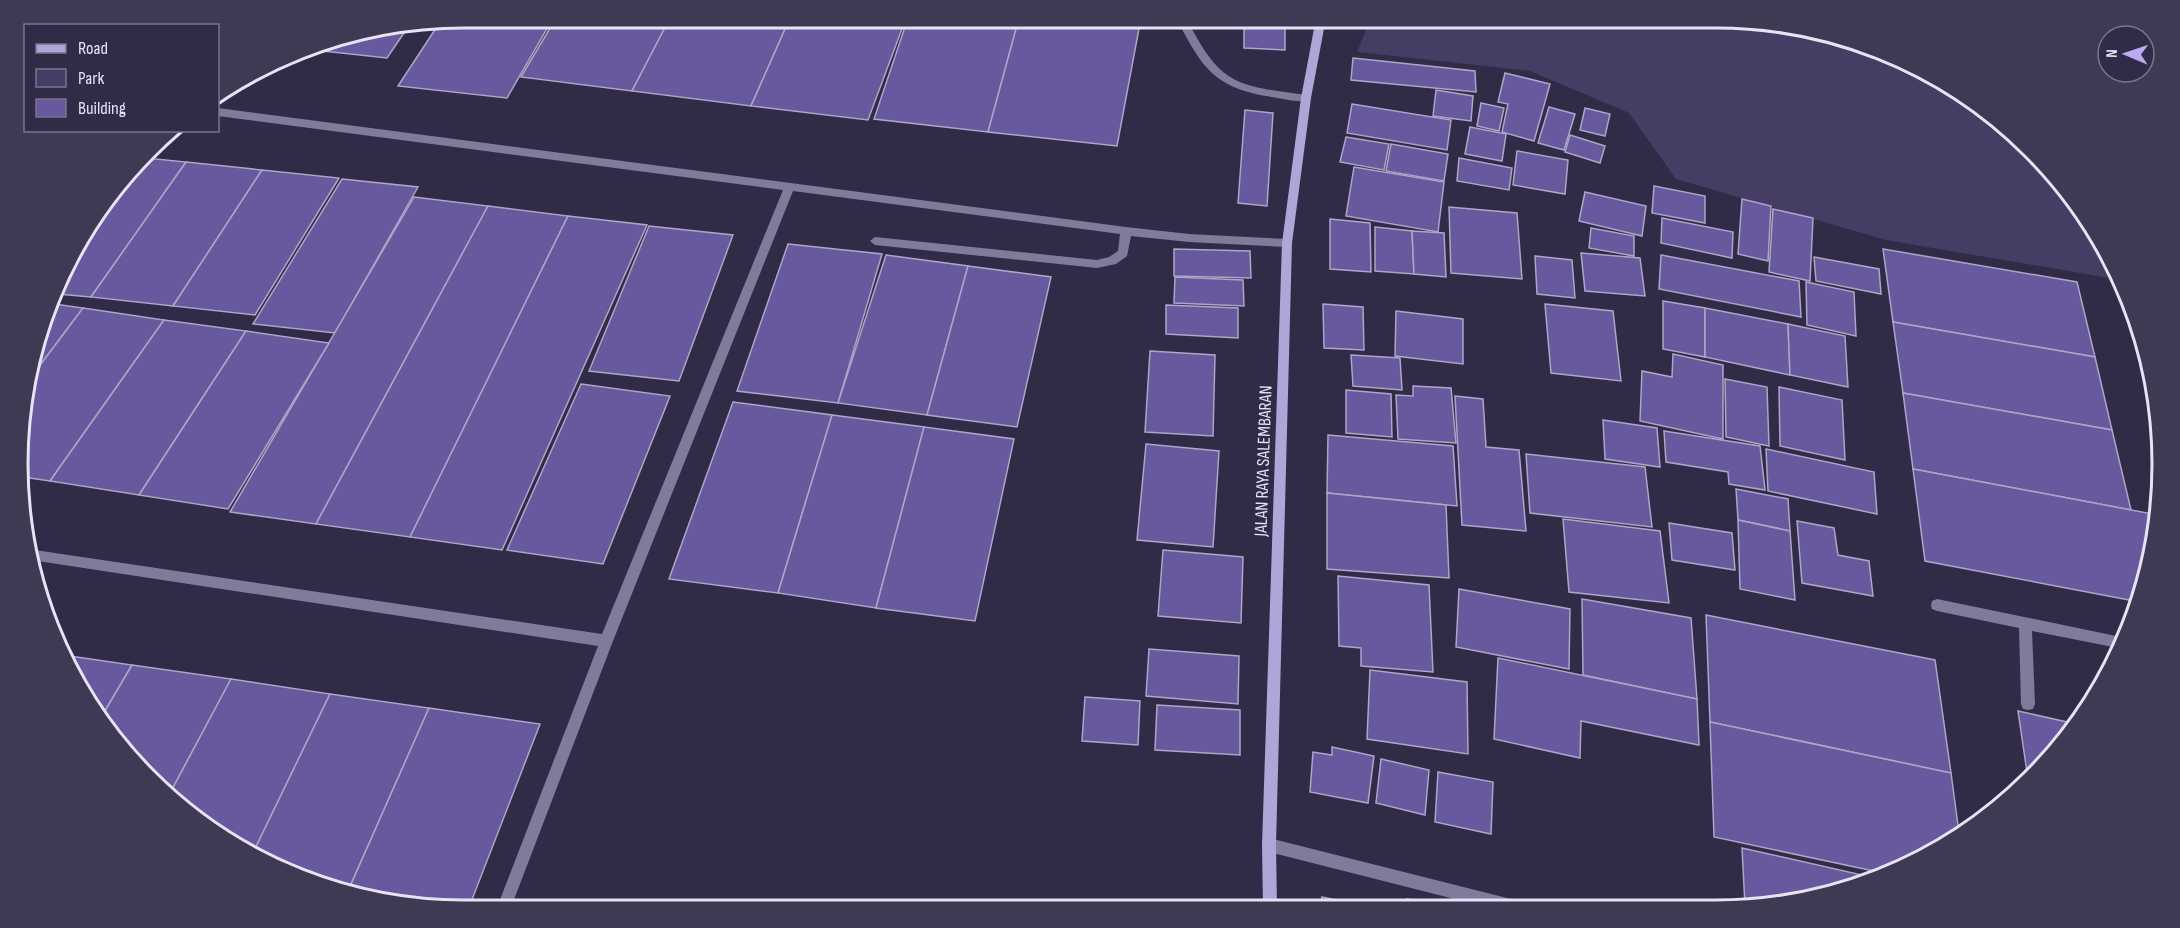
<svg xmlns="http://www.w3.org/2000/svg" width="2180" height="928" viewBox="0 0 2180 928" font-family="'Sofia Sans Condensed',sans-serif">
	<style>
		.green { fill: #463d64 }
		.building { fill: #68589d; stroke: #aca6c7; stroke-width: 1.5 }
		.lines { fill: none; stroke-linecap: round; stroke-linejoin: round }
		.lane { fill: #807a9b; fill-rule: evenodd }
		.secondary { fill: #aea5d8; fill-rule: evenodd }
		.labels { text-anchor: middle; stroke-width: 5; stroke-linejoin: round; paint-order: stroke }
		.street-label { font-size: 18px; fill: #e6e3f5; stroke: #302b46 }
		.rim { fill: none; stroke: #e6e3f5; stroke-width: 3 }
	</style>
	<rect width="100%" height="100%" fill="#302b46"/>
	<!-- green -->
	<path class="green" d="M1371,18H1716L1860,42L1939,78L2010,129L2070,193L2116,267L2121,280L1886,240L1676,179L1629,113L1530,71L1357,52Z"/>
	<!-- building -->
	<g class="building">
		<path d="M464,18H553L507,98L398,86L440,22Z"/>
		<path d="M556,18H670L632,91L521,77Z"/>
		<path d="M670,18H790L751,106L632,91Z"/>
		<path d="M790,18H906L868,120L751,106Z"/>
		<path d="M908,18H1019L988,132L874,119Z"/>
		<path d="M1019,18H1141L1117,146L988,132Z"/>
		<path d="M1244,18H1285V50L1244,48Z"/>
		<path d="M408,27L387,58L305,49L320,42Z"/>
		<path d="M1353,58L1475,71L1476,92L1351,80Z"/>
		<path d="M1505,73L1550,84L1534,141L1502,132L1508,104L1498,102Z"/>
		<path d="M1436,90L1473,96L1471,121L1433,116Z"/>
		<path d="M1481,103L1504,108L1499,131L1477,126Z"/>
		<path d="M1352,104L1451,120L1447,150L1347,133Z"/>
		<path d="M1549,107L1575,114L1564,150L1538,143Z"/>
		<path d="M1585,108L1610,114L1605,136L1580,130Z"/>
		<path d="M1245,110L1273,113L1267,206L1238,203Z"/>
		<path d="M1470,127L1506,134L1502,161L1465,154Z"/>
		<path d="M1570,135L1605,146L1600,163L1565,152Z"/>
		<path d="M1346,137L1389,144L1384,170L1340,162Z"/>
		<path d="M1391,144L1448,154L1444,181L1386,171Z"/>
		<path d="M1517,151L1568,160L1565,194L1513,185Z"/>
		<path d="M146,158L186,162L91,297L58,294L78,241Z"/>
		<path d="M1459,158L1512,168L1509,190L1457,181Z"/>
		<path d="M186,162L262,170L173,306L91,297Z"/>
		<path d="M1354,167L1444,182L1438,232L1346,216Z"/>
		<path d="M262,170L339,178L255,315L173,306Z"/>
		<path d="M342,179L418,187L335,333L253,324Z"/>
		<path d="M1654,186L1705,196V223L1652,213Z"/>
		<path d="M1585,192L1646,206L1642,236L1579,221Z"/>
		<path d="M414,197L488,206L316,524L230,512Z"/>
		<path d="M1742,199L1771,206L1768,261L1738,254Z"/>
		<path d="M488,206L568,216L410,537L316,524Z"/>
		<path d="M1449,207L1517,213L1522,279L1451,273Z"/>
		<path d="M1773,209L1813,218L1810,281L1769,272Z"/>
		<path d="M568,216L647,225L502,550L410,537Z"/>
		<path d="M1662,218L1733,232L1732,258L1661,243Z"/>
		<path d="M1330,219L1370,223L1371,272L1330,269Z"/>
		<path d="M649,226L733,235L679,381L589,371Z"/>
		<path d="M1375,227L1412,231L1414,274L1375,271Z"/>
		<path d="M1591,228L1634,236V256L1589,248Z"/>
		<path d="M1412,231L1444,233L1446,277L1414,274Z"/>
		<path d="M788,244L882,254L838,403L737,391Z"/>
		<path d="M1174,249L1250,251L1251,278L1174,276Z"/>
		<path d="M1883,249L2077,282L2095,357L1893,322Z"/>
		<path d="M1581,253L1640,258L1645,296L1585,291Z"/>
		<path d="M886,255L968,266L927,415L838,403Z"/>
		<path d="M1661,255L1799,281L1801,317L1659,289Z"/>
		<path d="M1535,256L1572,260L1575,298L1537,294Z"/>
		<path d="M1814,257L1879,269L1881,294L1816,281Z"/>
		<path d="M968,266L1051,277L1017,427L927,415Z"/>
		<path d="M1175,277L1243,280L1244,306L1174,303Z"/>
		<path d="M1806,282L1854,292L1856,336L1807,325Z"/>
		<path d="M1663,301L1705,308V357L1663,349Z"/>
		<path d="M54,304L83,308L26,384L27,377Z"/>
		<path d="M1323,304L1363,307L1364,350L1324,348Z"/>
		<path d="M1545,304L1613,311L1621,381L1551,373Z"/>
		<path d="M1166,305L1238,308V338L1166,334Z"/>
		<path d="M83,308L164,320L50,481L23,477L26,384Z"/>
		<path d="M1705,308L1788,324L1790,375L1705,357Z"/>
		<path d="M1396,311L1463,319V364L1395,356Z"/>
		<path d="M164,320L246,331L139,495L50,481Z"/>
		<path d="M1893,322L2095,357L2112,430L1903,393Z"/>
		<path d="M1788,324L1845,336L1848,387L1790,375Z"/>
		<path d="M246,331L329,343L228,509L139,495Z"/>
		<path d="M1150,351L1215,355L1213,436L1145,432Z"/>
		<path d="M1673,354L1723,365V439L1640,421L1642,371L1672,377Z"/>
		<path d="M1351,355L1400,358L1402,390L1353,386Z"/>
		<path d="M1725,379L1767,387L1769,446L1726,437Z"/>
		<path d="M581,384L670,396L603,564L507,550Z"/>
		<path d="M1413,386L1451,388L1456,443L1398,439L1396,395L1413,396Z"/>
		<path d="M1779,387L1842,400L1845,460L1780,446Z"/>
		<path d="M1346,390L1391,394L1392,437L1346,433Z"/>
		<path d="M1903,393L2112,430L2131,510L1913,469Z"/>
		<path d="M1455,396L1483,399L1486,447L1519,450L1526,531L1462,525Z"/>
		<path d="M733,402L832,415L778,593L669,579Z"/>
		<path d="M832,415L924,427L876,608L778,593Z"/>
		<path d="M1603,420L1657,428L1660,467L1605,459Z"/>
		<path d="M924,427L1014,439L975,621L876,608Z"/>
		<path d="M1664,431L1760,446L1765,490L1729,484L1728,472L1666,462Z"/>
		<path d="M1328,435L1453,446L1457,506L1327,493Z"/>
		<path d="M1146,444L1219,451L1213,547L1137,540Z"/>
		<path d="M1766,449L1874,472L1877,514L1768,491Z"/>
		<path d="M1526,454L1645,467L1652,527L1530,513Z"/>
		<path d="M1913,469L2158,515L2140,602L1925,561Z"/>
		<path d="M1736,489L1788,499L1790,531L1738,520Z"/>
		<path d="M1327,493L1446,505L1449,578L1327,569Z"/>
		<path d="M1563,519L1660,531L1669,603L1569,592Z"/>
		<path d="M1738,520L1790,531L1795,600L1740,589Z"/>
		<path d="M1797,521L1834,528L1838,555L1869,561L1873,596L1802,583Z"/>
		<path d="M1669,523L1732,533L1735,570L1672,560Z"/>
		<path d="M1163,550L1243,557L1241,623L1158,616Z"/>
		<path d="M1338,576L1429,585L1433,672L1361,666V648L1339,646Z"/>
		<path d="M1459,589L1570,609L1569,669L1456,647Z"/>
		<path d="M1582,599L1691,618L1697,699L1583,675Z"/>
		<path d="M1706,615L1935,660L1951,773L1710,722Z"/>
		<path d="M1149,649L1239,656L1238,704L1146,696Z"/>
		<path d="M63,655L132,665L102,716L78,687Z"/>
		<path d="M1498,658L1697,699L1699,745L1581,721L1580,758L1494,739Z"/>
		<path d="M132,665L231,679L168,797L102,716Z"/>
		<path d="M1370,670L1467,682L1468,754L1367,739Z"/>
		<path d="M231,679L330,694L252,855L241,850L168,797Z"/>
		<path d="M330,694L429,708L348,891L320,886L252,855Z"/>
		<path d="M1085,697L1140,701L1138,745L1082,741Z"/>
		<path d="M1157,705L1240,710V755L1155,750Z"/>
		<path d="M429,708L540,724L468,910L348,891Z"/>
		<path d="M2018,711L2076,724L2028,779Z"/>
		<path d="M1710,722L1951,773L1959,833L1913,864L1883,873L1714,837Z"/>
		<path d="M1332,747L1374,756L1368,803L1310,792L1313,752L1332,755Z"/>
		<path d="M1381,759L1429,770L1425,815L1376,803Z"/>
		<path d="M1438,772L1493,782L1491,834L1435,822Z"/>
		<path d="M1742,848L1871,877L1775,906H1745Z"/>
		<path d="M1322,897L1369,907H1320Z"/>
		<path d="M1407,899L1444,907H1407Z"/>
	</g>
	<g class="lines">
		<!-- lane -->
		<g class="lane">
			<path d="M1176,18H1186C1221,85 1233,85 1306,95L1311,98L1309,100C1298,103 1284,99 1272,97C1213,88 1202,67 1176,18Z"/>
			<path d="M218,108L1126,227L1189,234L1287,239L1292,243L1287,247L1189,242L1131,236L1127,256L1116,264L1097,268L875,245L870,241L875,237L1097,260L1109,257L1118,251L1120,234L793,191L613,641L510,910H496L598,646L31,560L28,549L602,634L783,190L218,116Z"/>
			<path d="M1937,599L2121,637L2123,638L2118,648L2032,631L2035,704L2033,709L2028,710L2023,709L2021,704L2019,628L1937,611L1932,609L1931,605L1932,601Z"/>
			<path d="M1269,838L1515,900L1520,902L1522,907H1486L1269,852L1264,850L1262,845L1264,840Z"/>
		</g>
		<!-- secondary -->
		<path class="secondary" d="M1316,18H1326L1311,98L1292,243L1276,845L1277,908H1263L1262,845L1282,243L1301,98Z"/>
	</g>
	<g class="labels">
		<!-- street labels -->
		<g class="street-label">
			<text transform="translate(1263 461) rotate(-88)" y="6">JALAN RAYA SALEMBARAN</text>
		</g>
	</g>
	<!-- crop -->
	<path d="M0 0H2180V928H0ZM464 28H1716A436 436 0 0 1 2152 464V464A436 436 0 0 1 1716 900H464A436 436 0 0 1 28 464V464A436 436 0 0 1 464 28Z" fill="#3f3a54" fill-rule="evenodd"/>
	<path class="rim" d="M464 28H1716A436 436 0 0 1 2152 464V464A436 436 0 0 1 1716 900H464A436 436 0 0 1 28 464V464A436 436 0 0 1 464 28Z"/>
	<!-- legend -->
	<rect x="24" y="24" width="195" height="108" fill="#302b46" stroke="#79758c" stroke-width="1.5"/>
	<rect x="36" y="44" width="30" height="9" fill="#aea5d8" stroke="#79758c" stroke-width="1.5"/>
	<text x="78" y="54" font-size="18" fill="#e6e3f5">Road</text>
	<rect x="36" y="69" width="30" height="18" fill="#463d64" stroke="#79758c" stroke-width="1.5"/>
	<text x="78" y="84" font-size="18" fill="#e6e3f5">Park</text>
	<rect x="36" y="99" width="30" height="18" fill="#68589d" stroke="#79758c" stroke-width="1.5"/>
	<text x="78" y="114" font-size="18" fill="#e6e3f5">Building</text>
	<!-- north arrow -->
	<g transform="translate(2126 54) rotate(272)"><circle r="28" fill="#302b46" stroke="#79758c" stroke-width="1.5"/>
	<path d="M0-4.5L10 22L0 15L-10 22Z" fill="#baaaf6"/>
	<text y="-9" font-size="16" font-weight="bold" text-anchor="middle" fill="#e6e3f5">N</text>
	</g>
</svg>
